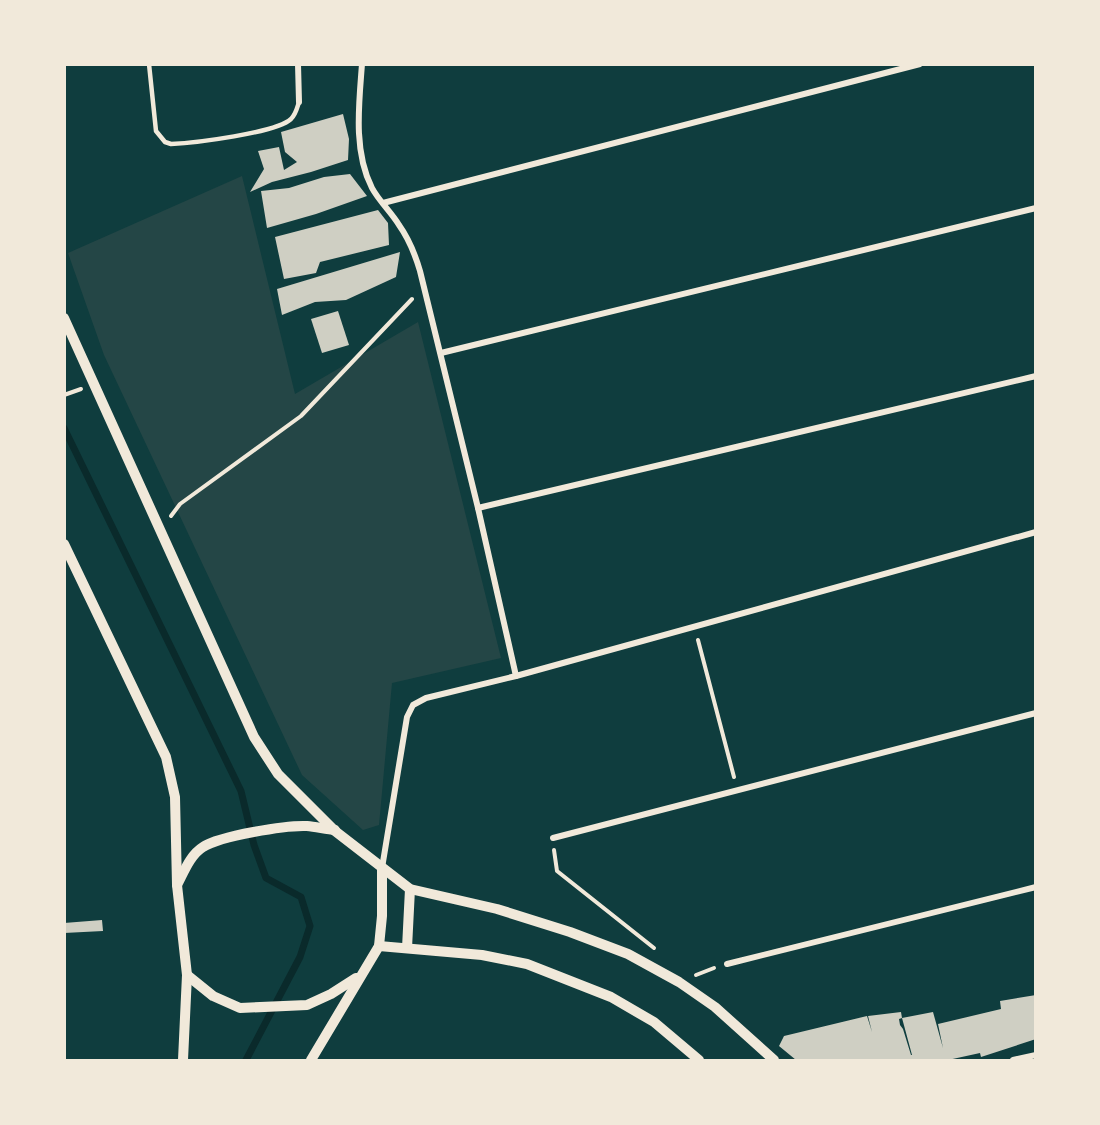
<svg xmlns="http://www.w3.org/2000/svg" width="1100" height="1125" viewBox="0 0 1100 1125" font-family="'Nunito Sans',sans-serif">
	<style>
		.green { fill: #244646 }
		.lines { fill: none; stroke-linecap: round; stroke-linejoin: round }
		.stream { stroke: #0a2a2b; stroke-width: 7 }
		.building { fill: #cfcfc3; fill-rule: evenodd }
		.path { stroke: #f1e9da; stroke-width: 4 }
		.service { stroke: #f1e9da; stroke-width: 4.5 }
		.minor { stroke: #f1e9da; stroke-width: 6 }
		.tertiary { stroke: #f1e9da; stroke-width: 10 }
	</style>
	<rect width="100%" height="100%" fill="#0f3d3e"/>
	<!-- green -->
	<path class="green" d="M242,176L295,394L418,322L501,658L392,683L379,825L363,830L302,775L104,355L68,253Z"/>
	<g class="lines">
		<!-- stream -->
		<path class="stream" d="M64,428L241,791L254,845L266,878L301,897L310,926L300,957L246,1060"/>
	</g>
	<!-- building -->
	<g class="building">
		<path d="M343,114L349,139L348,160L311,172L272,182L250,192L264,169L258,151L279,147L284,170L297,162L285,152L281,132Z"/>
		<path d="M350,174L367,196L316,214L267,228L261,191L289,188L324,177Z"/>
		<path d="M378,210L388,223L389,245L320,262L316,273L284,279L275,237Z"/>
		<path d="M400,252L396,277L346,300L315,302L282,315L277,289Z"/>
		<path d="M338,311L349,345L322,353L311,319Z"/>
		<path d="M102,920L103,931L64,933V923Z"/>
		<path d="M1036,995V1039L981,1057L980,1053L948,1060H796L779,1046L784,1036L867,1016L872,1032L868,1016L901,1012L902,1018L933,1012L943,1048L938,1024L1001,1009L1000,1001ZM902,1018L912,1055H911L903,1029L900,1025L899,1019Z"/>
	</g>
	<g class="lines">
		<!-- path -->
		<g class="path">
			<path d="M64,395L81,389"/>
			<path d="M171,516L180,504L301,416L412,299"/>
			<path d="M698,640L734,777"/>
			<path d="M554,850L557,871L654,948"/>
			<path d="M696,975L714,968"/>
		</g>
		<!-- service -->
		<path class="service" d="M149,64L156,131L165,142L171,144C194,143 276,133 291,119C296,114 297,108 299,102"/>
		<!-- minor -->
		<g class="minor">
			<path d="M298,64L299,102"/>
			<path d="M362,64C359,104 353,151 372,188C379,201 391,212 399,225C409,239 415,254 420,271L478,508L516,676"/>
			<path d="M383,203L920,64"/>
			<path d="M441,353L1036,208"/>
			<path d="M478,508L1036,376"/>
			<path d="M553,838L1036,713"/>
			<path d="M382,868L407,717L413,705L426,698L516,676L1036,532"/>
			<path d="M727,964L1036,887"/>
			<path d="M1013,1060L1036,1055"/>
		</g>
		<!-- tertiary -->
		<g class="tertiary">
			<path d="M64,318L254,737L278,774L335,831L410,889L497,909L570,932L628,954L679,982L715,1007L774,1060"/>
			<path d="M64,544L166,757L175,797L177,885L187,975L183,1060"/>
			<path d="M177,885C184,872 190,855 203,847C220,836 286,825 307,826C316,827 326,829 335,830"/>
			<path d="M379,946L482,955L527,964L611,997L654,1022L699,1060"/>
			<path d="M407,948L410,889"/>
			<path d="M187,975L213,996L240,1008L307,1005L331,994L356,978"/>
			<path d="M311,1060L379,946L382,916V868"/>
		</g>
	</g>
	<!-- border -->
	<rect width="1100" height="1125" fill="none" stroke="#f1e9da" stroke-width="132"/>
</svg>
